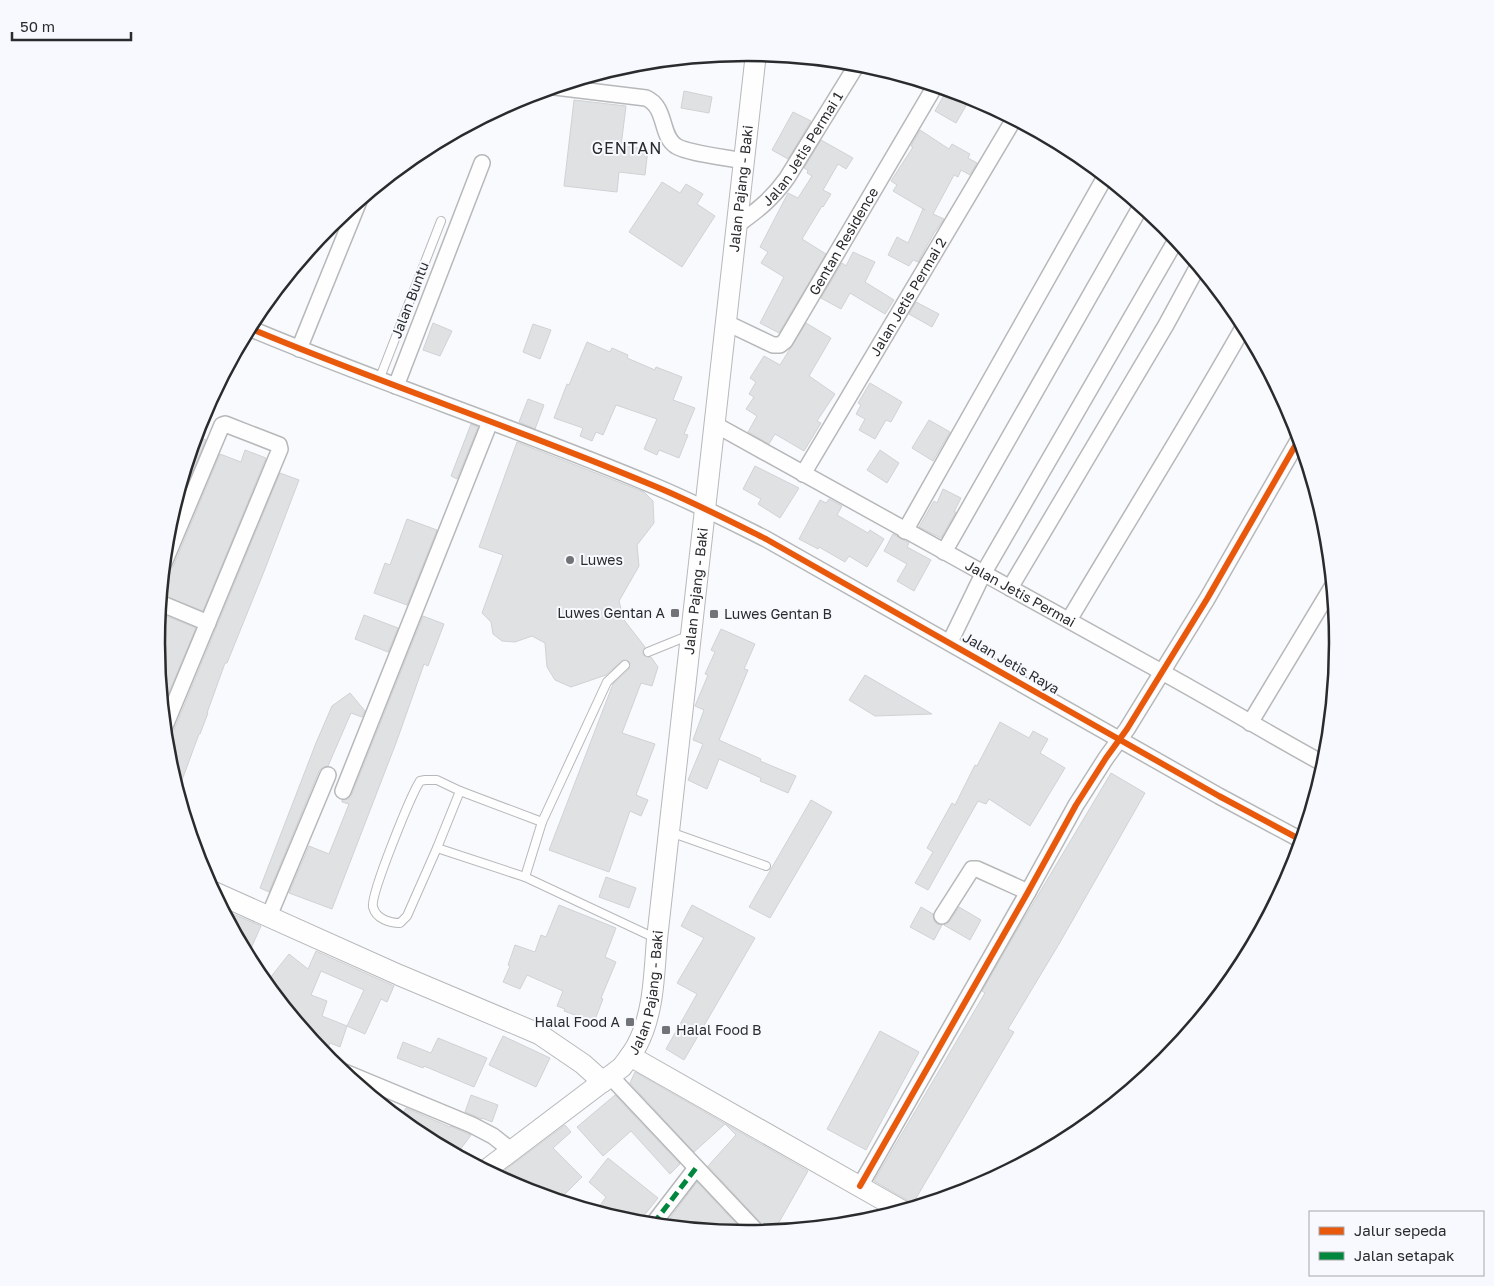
<svg xmlns="http://www.w3.org/2000/svg" width="1494" height="1286" viewBox="0 0 1494 1286" font-family="'Golos Text',sans-serif">
	<style>
		.building { fill: #e0e1e3; stroke: #d0d2d4 }
		.lines { fill: none; stroke-linecap: round; stroke-linejoin: round }
		.lane-casing { stroke: #b7b8ba; stroke-width: 10 }
		.street-casing { stroke: #b7b8ba; stroke-width: 18 }
		.secondary-casing { stroke: #b7b8ba; stroke-width: 22 }
		.lane { stroke: #fefeff; stroke-width: 8 }
		.street { stroke: #fefeff; stroke-width: 15 }
		.secondary { stroke: #fefeff; stroke-width: 20 }
		.quiet { stroke: #00873e; stroke-width: 5; stroke-dasharray: 10 5; stroke-linecap: butt }
		.cycleway-casing { stroke: #f7f9fe; stroke-width: 9 }
		.cycleway { stroke: #e8590c; stroke-width: 6 }
		.poi-dot { fill: #727376; stroke: #f7f9fe; stroke-width: 2 }
		.labels { text-anchor: middle; stroke-width: 4; stroke-linejoin: round; paint-order: stroke }
		.street-label { font-size: 14px; fill: #2a2b2d; stroke: #f7f9fe }
		.poi-label { font-size: 14px; fill: #2a2b2d; stroke: #f7f9fe; text-anchor: start }
		.quarter-label { font-size: 16px; letter-spacing: 1px; fill: #2a2b2d; stroke: #f7f9fe }
		.rim { fill: none; stroke: #2a2b2d; stroke-width: 2.5 }
	</style>
	<rect width="100%" height="100%" fill="#f8fafd"/>
	<!-- building -->
	<g class="building">
		<path d="M947,90L971,97L956,123L935,111Z"/>
		<path d="M684,91L712,97L709,113L681,108Z"/>
		<path d="M574,100L626,106L621,146L648,149L645,175L619,172L617,192L564,186Z"/>
		<path d="M793,112L811,121L788,159L772,150Z"/>
		<path d="M920,130L949,149L952,144L970,154L968,158L977,163L970,175L961,170L958,177L954,175L933,214L944,219L934,233L918,262L913,260L909,266L888,255L897,237L908,243L923,209L925,210L893,191L897,185L891,181L913,147L911,146Z"/>
		<path d="M821,140L853,158L846,169L838,164L823,190L831,194L823,207L822,206L802,239L826,254L779,333L760,323L784,277L761,263L768,252L760,247L788,193L798,198L812,176L807,173L808,170L804,168Z"/>
		<path d="M662,182L680,193L686,184L703,194L697,204L715,216L682,267L629,232Z"/>
		<path d="M853,252L875,262L865,282L894,300L885,314L850,293L841,309L821,298L842,263L846,266Z"/>
		<path d="M916,302L939,314L932,327L909,314Z"/>
		<path d="M433,323L452,331L440,356L423,350Z"/>
		<path d="M806,323L831,338L809,376L835,394L817,421L821,423L804,451L775,434L769,444L748,432L757,416L746,409L754,397L749,394L756,382L750,378L764,356L780,365Z"/>
		<path d="M533,324L551,330L540,359L523,352Z"/>
		<path d="M587,342L610,352L612,348L628,355L627,358L655,370L656,367L682,377L673,400L695,408L684,434L688,435L679,458L659,450L657,455L644,449L657,419L616,405L603,435L596,432L592,441L580,436L583,428L554,418L567,384L569,385Z"/>
		<path d="M870,383L902,402L891,422L886,420L875,439L859,430L865,419L856,414L861,405L858,403Z"/>
		<path d="M528,399L544,405L535,429L519,422Z"/>
		<path d="M929,420L950,432L933,461L912,448Z"/>
		<path d="M471,424L478,427L457,479L451,476Z"/>
		<path d="M196,436L206,440L168,530V528Z"/>
		<path d="M517,442L644,492L653,501L654,523L637,545L639,566L619,601L624,620L645,647L643,651V655L647,657H651L658,667L652,686L641,683L622,733L655,744L636,795L648,800L641,816L630,811L609,872L549,850L613,684L629,669L630,663L627,660H623L606,675L571,687L555,680L547,667L545,643L532,636L515,642L502,641L493,634L491,622L482,613L503,555L479,547Z"/>
		<path d="M245,450L266,458L203,611L161,594L163,572L169,571L173,567L220,454L241,462Z"/>
		<path d="M880,450L899,463L887,483L867,470Z"/>
		<path d="M755,466L799,488L780,518L758,504L761,499L743,489Z"/>
		<path d="M280,473L299,480L265,569L227,663H225L207,713H208L200,734H199L178,791L168,758L166,735L170,734L174,730Z"/>
		<path d="M943,489L961,498L954,512H956L941,538L919,527L934,501L937,503Z"/>
		<path d="M829,499L842,506L837,515L868,533L870,530L884,539L867,567L849,556L845,562L819,547L818,549L799,539L820,500L826,503Z"/>
		<path d="M407,519L437,530L407,605L374,593L385,563L390,565Z"/>
		<path d="M893,534L909,543L907,547L931,560L914,591L897,581L907,564L884,551Z"/>
		<path d="M159,613L196,628L163,707L156,643Z"/>
		<path d="M364,615L398,628L388,652L355,639Z"/>
		<path d="M423,616L444,624L428,666L424,664L396,743L332,909L289,893L309,846L329,854L349,804L342,802V800L348,799L352,794Z"/>
		<path d="M721,629L755,644L744,669L748,670L719,740L761,759L760,761L796,776L788,793L760,781L761,778L719,759L707,789L688,780L703,744L693,740L704,710L695,706L708,675L705,674L715,652L711,650Z"/>
		<path d="M865,675L932,714L875,716L849,700Z"/>
		<path d="M350,693L365,711L362,717L351,713L328,766L323,767L319,771L269,892L260,888L316,743L332,706Z"/>
		<path d="M1000,722L1029,738L1033,731L1048,739L1040,753L1065,768L1030,826L989,799L986,804L978,801L928,890L915,883L933,852L927,848L952,803L955,805L975,765L977,766Z"/>
		<path d="M1111,773L1145,793L1059,944L1008,1029L1014,1032L912,1205L907,1200L874,1181L985,993L982,991L1019,927Z"/>
		<path d="M811,800L832,812L770,918L749,907Z"/>
		<path d="M606,877L636,888L629,908L599,897Z"/>
		<path d="M559,905L616,928L605,957L616,962L601,998L603,999L594,1022L564,1011L565,1009L557,1006L563,991L527,975L520,989L503,982L510,966L508,965L515,945L535,952L541,935L546,937Z"/>
		<path d="M692,905L755,938L684,1060L666,1049L697,994L677,983L704,938L681,926Z"/>
		<path d="M921,907L933,914L934,921L937,924L942,925L934,940L910,927Z"/>
		<path d="M959,907L981,920L970,940L944,925L950,921Z"/>
		<path d="M233,914L261,926L248,955L229,921Z"/>
		<path d="M316,951L394,986L387,1002L381,999L365,1034L347,1026L364,990L321,971L311,995L327,1001L322,1016L347,1026L340,1047L330,1043L325,1055L266,983L289,954L308,969Z"/>
		<path d="M880,1031L919,1052L866,1150L827,1129Z"/>
		<path d="M503,1036L550,1058L536,1087L489,1065Z"/>
		<path d="M438,1038L487,1058L474,1087L424,1066L423,1068L397,1058L403,1042L431,1053Z"/>
		<path d="M635,1072L808,1171L774,1231L766,1232L764,1226L708,1166L736,1135L725,1124L694,1152L630,1083Z"/>
		<path d="M471,1095L498,1105L492,1122L482,1118V1119L465,1112Z"/>
		<path d="M615,1095L680,1164L670,1174L631,1131L603,1156L577,1127Z"/>
		<path d="M406,1108L450,1127V1126L471,1135L457,1154L419,1134L410,1126L413,1122L402,1114Z"/>
		<path d="M565,1125L571,1132L553,1148L582,1177L559,1200L521,1188L500,1177L507,1172L505,1170Z"/>
		<path d="M608,1158L658,1198L638,1223L596,1211L606,1197L589,1182Z"/>
		<path d="M697,1182L741,1229L737,1233L680,1227L670,1218Z"/>
	</g>
	<g class="lines">
		<!-- lane casing -->
		<g class="lane-casing">
			<g id="lane">
				<path d="M379,380L441,221"/>
				<path d="M648,652L690,635"/>
				<path d="M625,665L607,682L561,781L542,822L525,877L655,938"/>
				<path d="M670,832L766,866"/>
				<path d="M437,848L460,791"/>
				<path d="M525,877L437,848L407,916L400,923C390,923 376,919 373,907C370,895 411,795 420,781L425,780H437L460,791L542,822"/>
			</g>
		</g>
		<!-- street casing -->
		<g class="street-casing">
			<g id="street">
				<path d="M555,87L646,98C667,107 660,136 676,146C686,153 730,158 744,161"/>
				<path id="s1" d="M737,225C758,210 772,199 787,178L858,63"/>
				<path id="s2" d="M727,323L773,345H780L785,341L935,86"/>
				<path d="M249,328C382,384 519,429 652,485C691,501 728,520 766,539L1219,796L1301,840"/>
				<path d="M299,349L359,201"/>
				<path d="M396,386L482,163"/>
				<path id="s3" d="M716,425C863,508 1012,588 1160,671C1215,701 1269,734 1324,764"/>
				<path id="s4" d="M803,474L1014,119"/>
				<path d="M905,531L1105,177"/>
				<path d="M944,552L1141,206"/>
				<path d="M164,563L222,425L225,424L279,445L280,449L165,726"/>
				<path d="M1010,588L1166,325L1198,266"/>
				<path d="M160,603L208,623"/>
				<path d="M1069,620C1127,522 1188,425 1244,326"/>
				<path d="M950,642L983,574L1176,240"/>
				<path d="M1250,723L1332,587"/>
				<path d="M343,791L490,422"/>
				<path d="M269,916L328,775"/>
				<path d="M942,916L972,869H977L1028,892"/>
				<path d="M342,1071L472,1125L493,1136L512,1151"/>
				<path d="M611,1077L757,1232"/>
				<path d="M860,1186L1028,892L1076,805L1106,758L1127,729L1207,599L1299,439"/>
				<path d="M653,1224L696,1168"/>
			</g>
		</g>
		<!-- secondary casing -->
		<g class="secondary-casing">
			<g id="secondary">
				<path d="M214,892L399,975L539,1034L583,1064L603,1082"/>
				<path d="M630,1056L901,1210"/>
				<path id="s5" d="M486,1170L622,1067C627,1060 633,1053 637,1045C654,1013 654,974 657,939L756,53"/>
			</g>
		</g>
		<!-- lane -->
		<use href="#lane" class="lane"/>
		<!-- street -->
		<use href="#street" class="street"/>
		<!-- secondary -->
		<use href="#secondary" class="secondary"/>
		<!-- quiet -->
		<path class="quiet" d="M653,1224L696,1168"/>
		<!-- cycleway casing -->
		<g class="cycleway-casing">
			<g id="cycleway">
				<path d="M249,328C382,384 519,429 652,485C691,501 728,520 766,539L1219,796L1301,840"/>
				<path d="M860,1186L1028,892L1076,805L1106,758L1127,729L1207,599L1299,439"/>
			</g>
		</g>
		<!-- cycleway -->
		<use href="#cycleway" class="cycleway"/>
	</g>
	<!-- markers -->
	<g class="poi-dot">
		<circle cx="570" cy="560" r="5"/>
		<rect x="670" y="608" width="10" height="10" rx="2.5"/>
		<rect x="709" y="609" width="10" height="10" rx="2.5"/>
		<rect x="625" y="1017" width="10" height="10" rx="2.5"/>
		<rect x="661" y="1025" width="10" height="10" rx="2.5"/>
	</g>
	<g class="labels">
		<!-- street labels -->
		<g class="street-label">
			<text dy="5" stroke="none"><textPath href="#s1" startOffset="102">Jalan Jetis Permai 1</textPath></text>
			<text dy="5" stroke="none"><textPath href="#s5" startOffset="1061">Jalan Pajang - Baki</textPath></text>
			<text dy="5" stroke="none"><textPath href="#s2" startOffset="180">Gentan Residence</textPath></text>
			<text dy="5" stroke="none"><textPath href="#s4" startOffset="206">Jalan Jetis Permai 2</textPath></text>
			<text transform="translate(410 300) rotate(-69)" y="5">Jalan Buntu</text>
			<text dy="5" stroke="none"><textPath href="#s5" startOffset="656">Jalan Pajang - Baki</textPath></text>
			<text dy="5" stroke="none"><textPath href="#s3" startOffset="348">Jalan Jetis Permai</textPath></text>
			<text transform="translate(1011 663) rotate(30)" y="5">Jalan Jetis Raya</text>
			<text dy="5" stroke="none"><textPath href="#s5" startOffset="251">Jalan Pajang - Baki</textPath></text>
		</g>
		<!-- poi labels -->
		<g class="poi-label">
			<text x="580" y="565">Luwes</text>
			<text x="665" y="618" text-anchor="end">Luwes Gentan A</text>
			<text x="724" y="619">Luwes Gentan B</text>
			<text x="620" y="1027" text-anchor="end">Halal Food A</text>
			<text x="676" y="1035">Halal Food B</text>
		</g>
		<!-- quarter labels -->
		<g class="quarter-label">
			<text x="627" y="154">GENTAN</text>
		</g>
	</g>
	<!-- crop -->
	<path d="M0 0H1494V1286H0ZM165 643a582 582 0 1 1 1164 0a582 582 0 1 1-1164 0Z" fill="#f7f9fe" fill-rule="evenodd"/>
	<path class="rim" d="M165 643a582 582 0 1 1 1164 0a582 582 0 1 1-1164 0Z"/>
	<!-- legend -->
	<rect x="1309" y="1211" width="175" height="65" fill="#f7f9fe" stroke="#a5a7aa"/>
	<rect x="1319" y="1227" width="25" height="8" fill="#e8590c" stroke="#a5a7aa"/>
	<text x="1354" y="1236" font-size="15" fill="#2a2b2d">Jalur sepeda</text>
	<rect x="1319" y="1252" width="25" height="8" fill="#00873e" stroke="#a5a7aa"/>
	<text x="1354" y="1261" font-size="15" fill="#2a2b2d">Jalan setapak</text>
	<!-- scale -->
	<path d="M12 32v8h119v-8" fill="none" stroke="#2a2b2d" stroke-width="2.5"/>
	<text x="20" y="32" font-size="15" fill="#2a2b2d" stroke="#f7f9fe" stroke-width="4" paint-order="stroke">50 m</text>
</svg>
